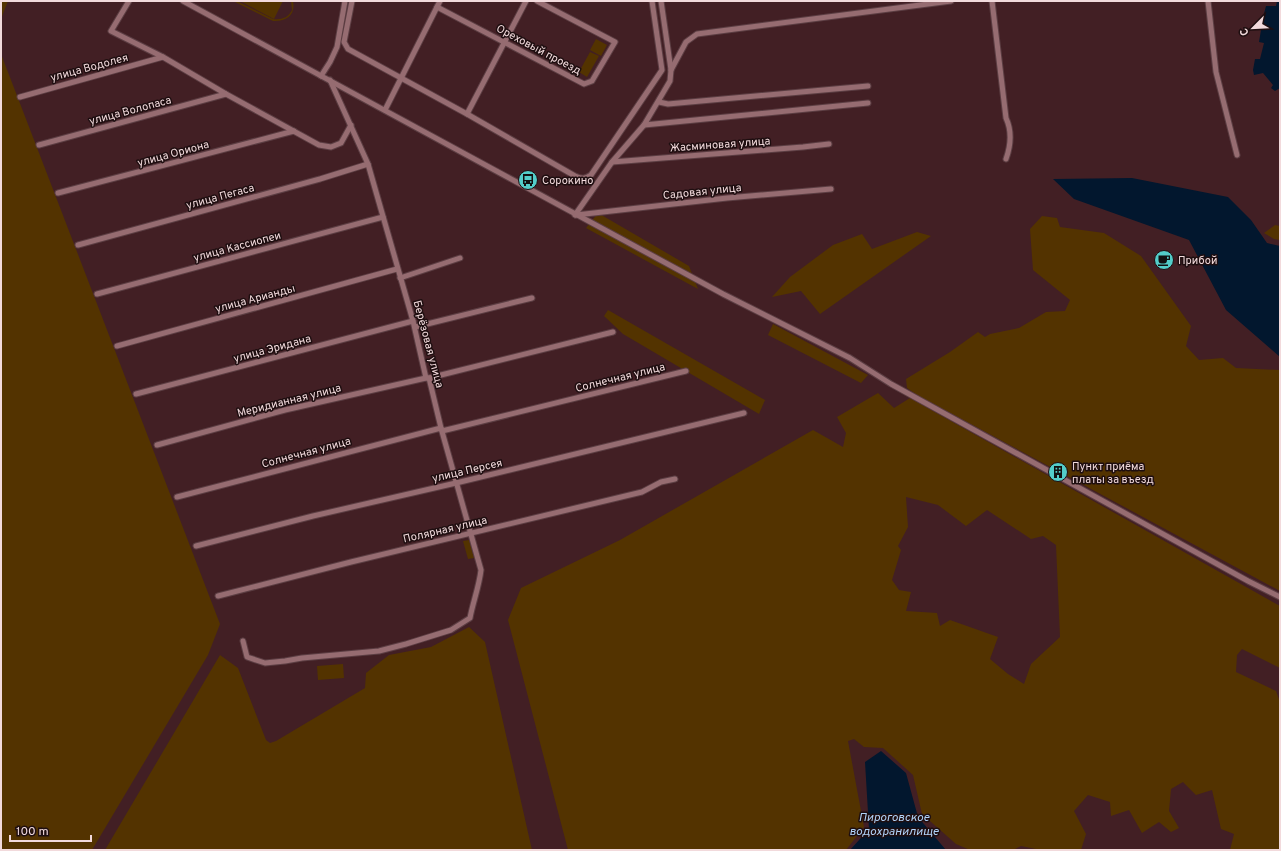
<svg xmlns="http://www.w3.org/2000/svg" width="1281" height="851" viewBox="0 0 1281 851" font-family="Overpass,sans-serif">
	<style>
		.green { fill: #533300; fill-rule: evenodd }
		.water { fill: #02172e }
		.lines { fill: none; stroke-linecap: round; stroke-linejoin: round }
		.minor-casing { stroke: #5c3e43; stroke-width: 7 }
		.minor { stroke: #966c71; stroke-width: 5 }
		.labels { text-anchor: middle; stroke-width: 3; stroke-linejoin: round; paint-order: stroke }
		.street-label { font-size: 11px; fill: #f2dadc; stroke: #1e0e10 }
		.poi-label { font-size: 11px; fill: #f2dadc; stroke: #1e0e10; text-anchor: start }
		.water-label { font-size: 12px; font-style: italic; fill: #b1d3f9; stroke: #1e0e10 }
	</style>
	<rect width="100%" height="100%" fill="#421f24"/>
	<!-- green -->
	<g class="green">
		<path d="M1,1H8L1,19Z"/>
		<path d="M233,1H237L273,19C281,20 288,18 292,10L291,1H293C296,15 286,22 273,21Z"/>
		<path d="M240,1H283L274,19Z"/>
		<path d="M596,39L607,45L601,56L590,50Z"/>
		<path d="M590,52L599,56L587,77L579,72Z"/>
		<path d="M1,54L220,624L208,655L92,850H1Z"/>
		<path d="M598,213L689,266L698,289L586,228Z"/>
		<path d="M1042,216L1057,218L1060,227L1104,233L1141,256L1191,326L1186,346L1199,360L1223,358L1236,368L1280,370V591L917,395L907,388L906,379L950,352L978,332L985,337L990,334L1019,328L1046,312L1065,311L1070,300L1033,270L1030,229Z"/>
		<path d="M1275,225L1280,226V240L1274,239L1264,233Z"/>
		<path d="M917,232L931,236L820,314L801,291L772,297L790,277L833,245L862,234L872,249Z"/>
		<path d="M608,310L765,400L759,414L623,334L604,316Z"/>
		<path d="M773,324L868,375L861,383L768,335Z"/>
		<path d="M878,393L894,408L910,398L1280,606V668L1242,649L1237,655L1236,672L1276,691L1280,702V850H1230L1234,834L1221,829L1212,790L1196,795L1183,782L1171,789L1169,811L1179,828L1171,832L1159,822L1142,833L1129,810L1111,816L1110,802L1088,795L1074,811L1086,834L1081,850H1041L1021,846L1013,850H970L956,844L922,814L913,775L883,748L864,747L854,739L848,741L864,827L846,850H568L508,620L521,588L620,540L813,430L843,447L846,433L837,417ZM906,497L938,505L966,526L987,510L1031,539L1043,536L1056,545L1060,637L1031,664L1024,684L1008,674L990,659L998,637L950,620L940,626L937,613L906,611L911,592L899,590L892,580L901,550L898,546L908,527Z"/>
		<path d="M469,540L474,558L468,559L463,541Z"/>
		<path d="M469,627L485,642L532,850H105L220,655L238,668L266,740L270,743L276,741L365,688L366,673L389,655L431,647Z"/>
		<path d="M343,664L344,678L318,680L317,666Z"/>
	</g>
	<!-- water -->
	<g class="water">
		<path d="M1277,1H1280V88L1275,91L1271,88L1273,85L1263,73L1254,75L1253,70L1255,59H1260L1264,43L1259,42L1261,30H1265V26L1261,25L1266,6H1276Z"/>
		<path d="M1132,178L1228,197L1251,220L1267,243L1280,246V357L1226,310L1189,240L1074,199L1053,179Z"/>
		<path d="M881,751L906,773L918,817L946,850H850L869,829L865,762Z"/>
	</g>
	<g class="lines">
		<!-- minor casing -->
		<g class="minor-casing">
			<g id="minor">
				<path d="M129,1L111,31L163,57L226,94L319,145L331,147L341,143L351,125"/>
				<path d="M183,1L723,294L850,358L891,384L1248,581L1280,597"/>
				<path d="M352,1L344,42L348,49L467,114L575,176C582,179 585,179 591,175L662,70L652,1"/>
				<path d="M992,1L1006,118C1012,131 1011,145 1006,159"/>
				<path d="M1208,1L1216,72L1237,155"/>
				<path d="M437,7L584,84L592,81L615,42L537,1"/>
				<path d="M671,70L686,42L697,34L951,1"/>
				<path d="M321,76L330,62L337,47L345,1"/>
				<path d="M20,97L163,57"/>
				<path d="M659,102L668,104L868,86"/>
				<path d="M385,110L440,1"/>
				<path d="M467,114L526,1"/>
				<path d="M644,125L868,103"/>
				<path d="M39,145L226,94"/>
				<path d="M612,162L803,147L829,144"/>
				<path d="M58,193L294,131"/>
				<path d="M575,215L612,162L644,125L670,81L671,70L661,1"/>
				<path d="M576,215L727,198L831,189"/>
				<path d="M78,245L320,179L368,164"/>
				<path d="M400,278L460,258"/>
				<path d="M97,294L383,217"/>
				<path d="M415,327L532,298"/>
				<path d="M117,346L397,269"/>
				<path d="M429,378L613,332"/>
				<path d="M136,394L413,321"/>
				<path d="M442,431L686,371"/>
				<path d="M157,445L285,410L426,378"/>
				<path d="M177,497L441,428"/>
				<path d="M196,546L313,516L456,483L744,413"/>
				<path d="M218,596L351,562L642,492L661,482L675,479"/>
				<path d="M243,641L247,657L265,663L285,661L302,658L379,651L406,644L451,630L470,618C473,602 479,587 481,570L441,428L429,378H426L413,321L368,164L330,80"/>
			</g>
		</g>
		<!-- minor -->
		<use href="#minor" class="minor"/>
	</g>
	<!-- icons -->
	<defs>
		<g id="bus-disc" transform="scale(1)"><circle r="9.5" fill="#53cdc9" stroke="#1e0e10"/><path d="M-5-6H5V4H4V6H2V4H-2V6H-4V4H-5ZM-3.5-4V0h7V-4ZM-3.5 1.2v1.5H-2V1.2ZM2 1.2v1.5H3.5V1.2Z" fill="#111"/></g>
		<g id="cafe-disc" transform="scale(1)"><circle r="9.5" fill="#53cdc9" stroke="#1e0e10"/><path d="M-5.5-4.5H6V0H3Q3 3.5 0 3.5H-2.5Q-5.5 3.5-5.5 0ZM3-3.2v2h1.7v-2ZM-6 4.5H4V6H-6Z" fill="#111"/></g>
		<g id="building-disc" transform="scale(1)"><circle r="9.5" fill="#53cdc9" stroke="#1e0e10"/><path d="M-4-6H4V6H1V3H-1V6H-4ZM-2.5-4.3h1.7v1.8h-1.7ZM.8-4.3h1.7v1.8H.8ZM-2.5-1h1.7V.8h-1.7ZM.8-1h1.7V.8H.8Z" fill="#111"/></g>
	</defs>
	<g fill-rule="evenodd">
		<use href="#bus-disc" x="528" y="180"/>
		<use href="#cafe-disc" x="1164" y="260"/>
		<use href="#building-disc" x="1058" y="472"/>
	</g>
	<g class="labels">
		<!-- street labels -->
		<g class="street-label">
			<text transform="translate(539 49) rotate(28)" y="4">Ореховый проезд</text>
			<text transform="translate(89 67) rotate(-15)" y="4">улица Водолея</text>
			<text transform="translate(130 110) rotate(-15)" y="4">улица Волопаса</text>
			<text transform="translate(720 144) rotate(-4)" y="4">Жасминовая улица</text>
			<text transform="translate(173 153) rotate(-15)" y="4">улица Ориона</text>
			<text transform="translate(702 191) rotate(-6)" y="4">Садовая улица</text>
			<text transform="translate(220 196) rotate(-15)" y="4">улица Пегаса</text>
			<text transform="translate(237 246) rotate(-15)" y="4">улица Кассиопеи</text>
			<text transform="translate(255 298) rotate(-15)" y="4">улица Арианды</text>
			<text transform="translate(429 344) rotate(75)" y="4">Берёзовая улица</text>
			<text transform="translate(272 348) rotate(-15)" y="4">улица Эридана</text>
			<text transform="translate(620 377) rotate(-14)" y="4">Солнечная улица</text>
			<text transform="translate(289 400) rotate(-14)" y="4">Меридианная улица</text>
			<text transform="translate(306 452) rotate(-15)" y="4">Солнечная улица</text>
			<text transform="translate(467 470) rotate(-13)" y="4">улица Персея</text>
			<text transform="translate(445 529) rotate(-13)" y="4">Полярная улица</text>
		</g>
		<!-- poi labels -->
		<g class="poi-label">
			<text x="542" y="184">Сорокино</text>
			<text x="1178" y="264">Прибой</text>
			<text x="1072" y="470">Пункт приёма<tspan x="1072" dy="13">платы за въезд</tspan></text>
		</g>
		<!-- water labels -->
		<g class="water-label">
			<text x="894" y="821">Пироговское<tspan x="894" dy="14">водохранилище</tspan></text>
		</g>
	</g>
	<!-- border -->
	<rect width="1281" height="851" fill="none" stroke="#f2dadc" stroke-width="4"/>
	<!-- north arrow -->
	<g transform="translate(1253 28) rotate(246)" stroke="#1e0e10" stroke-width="3" paint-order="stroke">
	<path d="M0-3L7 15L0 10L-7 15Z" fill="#f2dadc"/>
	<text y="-6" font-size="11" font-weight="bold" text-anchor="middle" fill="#f2dadc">С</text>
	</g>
	<!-- scale -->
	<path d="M10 835v6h81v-6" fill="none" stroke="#f2dadc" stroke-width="2"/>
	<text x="16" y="835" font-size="12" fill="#f2dadc" stroke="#1e0e10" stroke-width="3" paint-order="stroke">100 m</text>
</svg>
